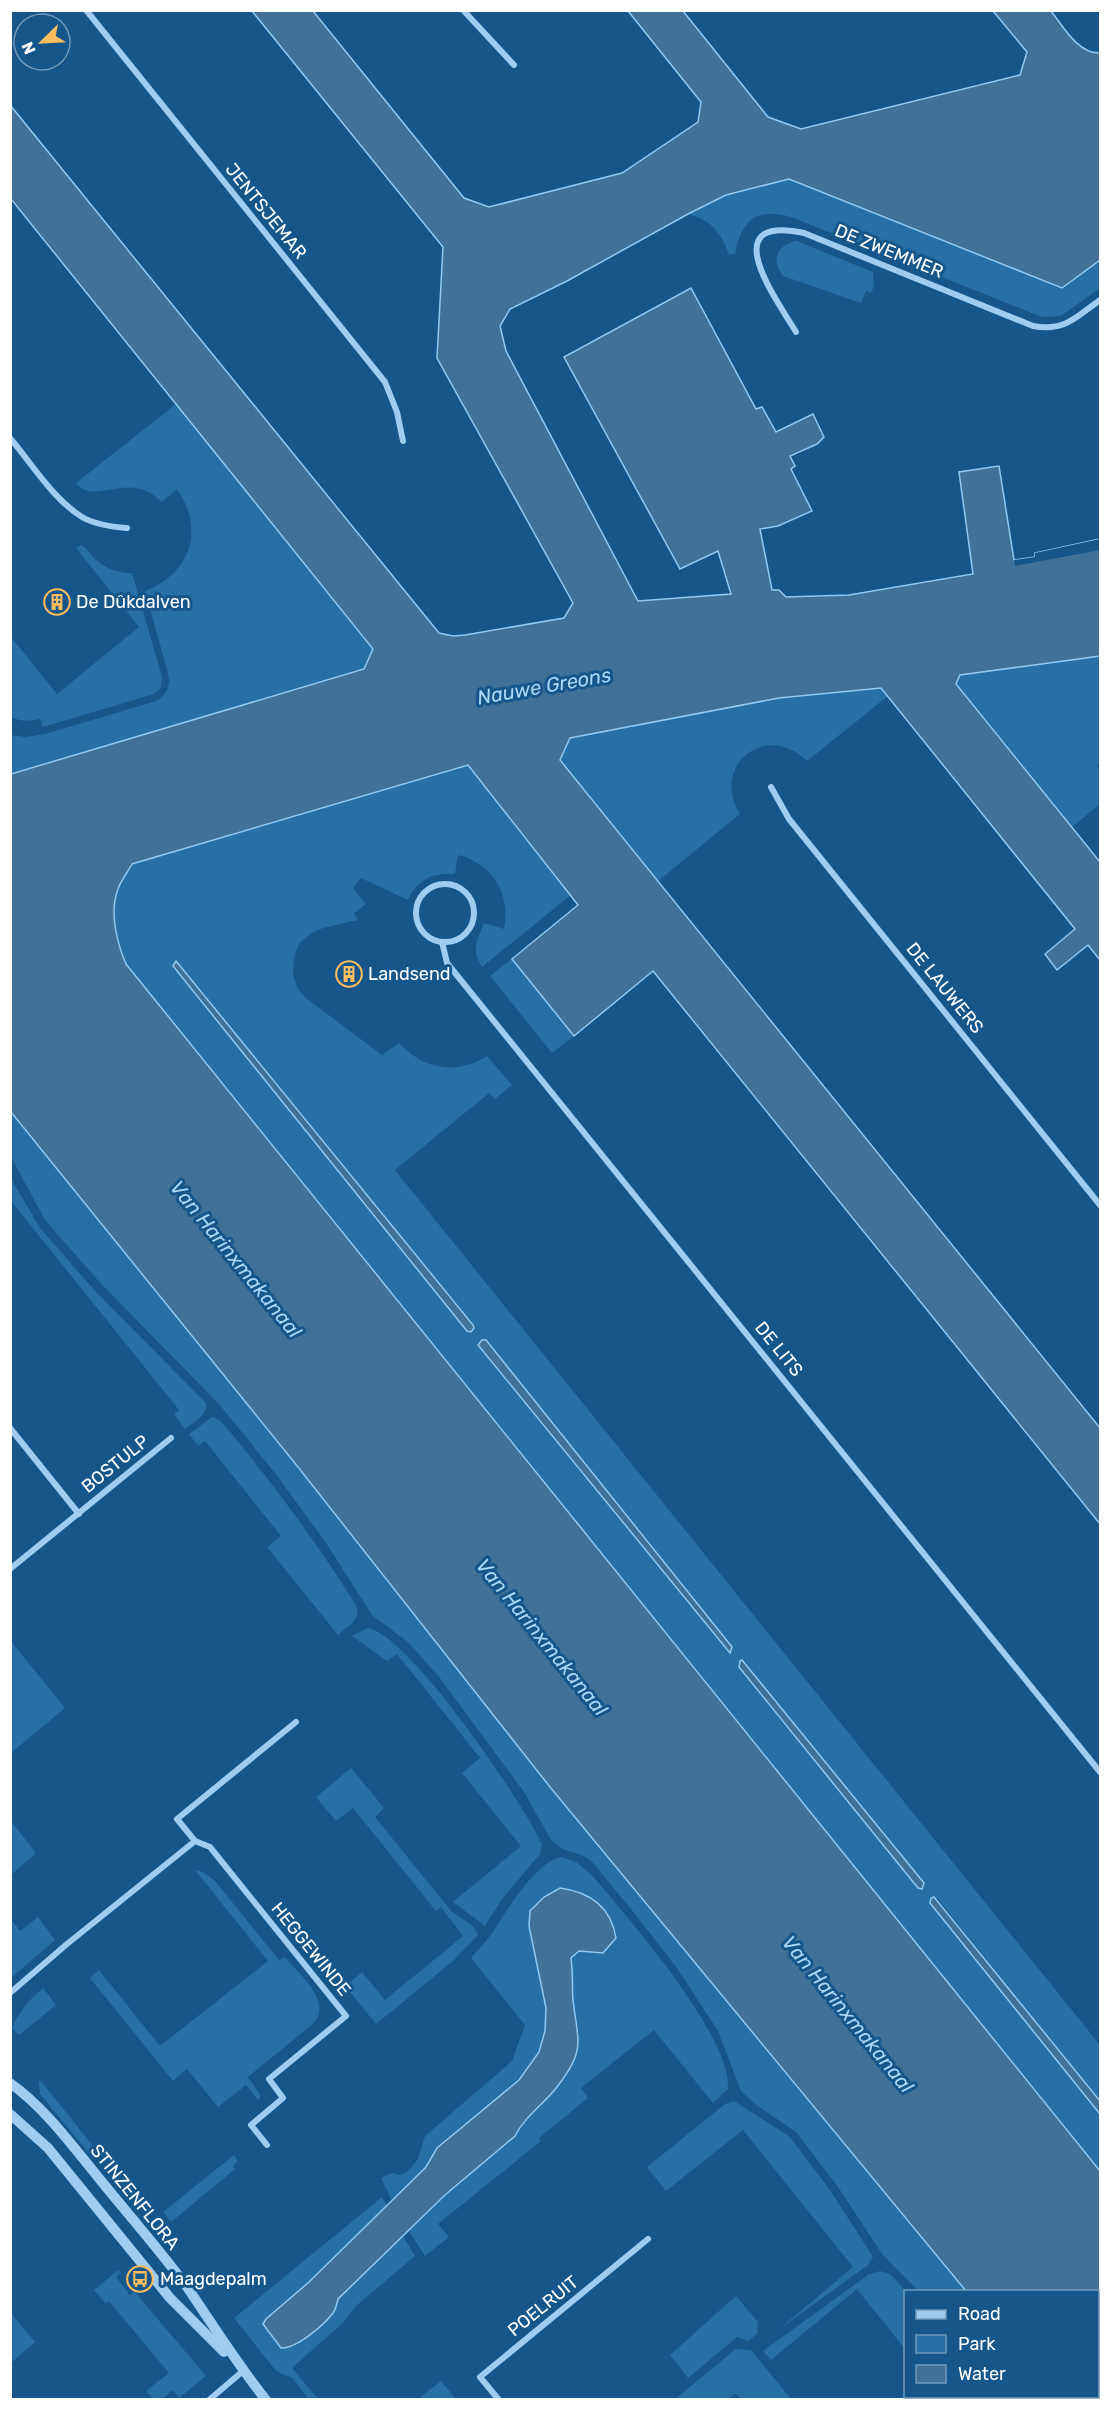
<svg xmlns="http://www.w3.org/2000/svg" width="1111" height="2410" viewBox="0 0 1111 2410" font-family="Rubik,sans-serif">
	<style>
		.green { fill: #266fa7; fill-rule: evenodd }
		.water { fill: #427197; stroke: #91c9f2; stroke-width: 1.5 }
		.pier { fill: #16568b }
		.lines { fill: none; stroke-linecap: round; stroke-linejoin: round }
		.minor { stroke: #9fccef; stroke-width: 6 }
		.tertiary { stroke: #9fccef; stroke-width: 10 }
		.labels { text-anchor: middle; stroke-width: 6; stroke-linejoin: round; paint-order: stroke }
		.street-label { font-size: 18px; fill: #fff; stroke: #16568b }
		.poi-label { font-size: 18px; fill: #fff; stroke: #16568b; text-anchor: start }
		.water-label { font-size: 20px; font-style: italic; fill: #abd6f6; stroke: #16568b }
	</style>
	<rect width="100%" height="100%" fill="#16568b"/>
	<!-- green -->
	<g class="green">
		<path d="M789,179L1062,288L1100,260V288L1061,316L1042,317L791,217C756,207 742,220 735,254H729C719,230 713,222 688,214L726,195Z"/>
		<path d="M797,241L873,272L874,286L871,293L866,291L861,303L783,276C770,261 778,243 797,241Z"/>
		<path d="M176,404L373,649L365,669L11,774L10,735L26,737L45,734L153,702C166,697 171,687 168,673L145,591C191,573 205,529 177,489L162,502C128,468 94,508 76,483Z"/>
		<path d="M81,545C87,548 90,554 95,559C106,569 118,573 132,573L162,677L161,688L154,694L43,727L40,719C29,721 21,722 11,717V637L57,694L139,627L76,548Z"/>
		<path d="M1100,656V762L1097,765L1100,771V804L1072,827L955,684L960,675Z"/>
		<path d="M881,688L888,696L807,761C766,721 710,765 740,814L658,881L560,760L570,738L779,698Z"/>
		<path d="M468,765L571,895L482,967C471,950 477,940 484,923L504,929C511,894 493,864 458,855L455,874C432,873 418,879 408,900L361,878L353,888L366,904L354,913L358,920L323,928L310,934L300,943L294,956L293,975L298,989L306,998L382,1055L399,1043C424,1070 456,1075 487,1056L512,1085L495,1099L489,1093L395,1170L1100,2045V2101L937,1898L930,1900L1100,2114V2171L126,964C117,943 109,912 118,889C121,880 128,872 132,864ZM176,961L473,1325L474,1328L471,1332L467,1330L173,966ZM486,1340L732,1647V1650ZM742,1660L924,1883L922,1888H918L739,1667V1664Z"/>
		<path d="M512,959L574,1036L552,1053L490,976Z"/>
		<path d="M11,1112L298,1467L550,1787L966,2291H918L882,2254L838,2187L796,2132L755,2104L741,2091L718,2031L677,1968L635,1914L592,1862L582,1855L564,1850L551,1840L524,1792L439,1677L409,1643L372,1615L326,1543L275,1473L219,1404L102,1285L45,1220L11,1157Z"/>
		<path d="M11,1179L40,1228L97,1293L206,1403C208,1415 194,1422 185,1429L174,1414L179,1410L11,1201Z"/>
		<path d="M212,1417L220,1420C270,1479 315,1540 356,1605C362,1620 348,1626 338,1635L267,1547L281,1536L205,1441L198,1446L189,1434Z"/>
		<path d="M367,1628C409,1633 523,1803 542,1844L540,1854L502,1899L485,1926L453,1902L521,1846L462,1773L480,1758L397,1654L387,1661L352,1636Z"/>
		<path d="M10,1640L65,1708L11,1753H10Z"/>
		<path d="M351,1768L384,1808L375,1817L452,1912C461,1918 474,1924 478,1935L453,1961L376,2024L345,1986L362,1972L385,2000L463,1936L441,1907L436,1911L353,1808L336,1821L316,1797Z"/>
		<path d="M11,1821L36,1853L11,1875H10Z"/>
		<path d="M562,1857L576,1862L591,1874C627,1917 731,2034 728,2089L713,2103L654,2030L581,2088L588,2098L539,2138L541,2141L438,2224L449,2237L425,2256L409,2231L445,2195L515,2136L520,2126L557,2088L579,2034L573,1999L571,1958L579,1951L603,1953L544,1897L530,1912L529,1926L546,2008L545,2031L539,2052L519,2080L437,2148L426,2167L392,2201L381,2178L392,2173L400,2175L408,2171L418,2159L425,2136L512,2061L525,2025L471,1958C477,1951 484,1944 490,1936C506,1914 533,1862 562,1857Z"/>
		<path d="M195,1870L203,1872L215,1881L279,1960L285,1957C299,1974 332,2000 314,2023L248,2077L261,2096L258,2100L246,2085L218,2107L187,2069L173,2081L90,1978L99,1970L160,2046L268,1961Z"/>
		<path d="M38,1917L55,1940L11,1978V1919L20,1931Z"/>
		<path d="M43,1988L56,2005L19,2035L12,2028C19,2011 30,1999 43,1988Z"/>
		<path d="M41,2081L97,2151L91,2156L40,2094L39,2082Z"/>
		<path d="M734,2101L789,2136L830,2190L873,2257L868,2265L778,2330L853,2267L743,2130L666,2191L647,2167L725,2104Z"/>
		<path d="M234,2155L238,2161L233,2166L235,2169L171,2222L163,2212Z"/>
		<path d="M382,2197L387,2206L309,2282L274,2311L263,2324L281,2348H289L298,2344L338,2299L403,2236L415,2256L356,2306L343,2323L292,2368L318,2399H309L292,2378L276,2371L234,2318Z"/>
		<path d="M118,2270L121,2273L116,2277L130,2295L134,2291L206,2376L179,2398L173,2390L162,2399H153L146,2391L169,2373L109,2301L105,2303L94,2290Z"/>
		<path d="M880,2271L890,2274L906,2291L905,2349L857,2289L771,2360L763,2351L868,2275Z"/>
		<path d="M736,2296L758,2322L757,2334L748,2341L737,2337L688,2378L670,2355Z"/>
		<path d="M10,2312L35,2342L11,2363H10Z"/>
		<path d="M736,2349L751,2350L791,2399H741L736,2394L728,2399H675Z"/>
		<path d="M441,2381L456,2399H418Z"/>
	</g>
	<!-- water -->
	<g class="water">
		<path d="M252,11H313L464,198L489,207L622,173L698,122L701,102L628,11H683L768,117L801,129L1020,75L1027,52L993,11H1051C1063,26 1078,54 1100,53V260L1062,288L789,179L726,195L688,214L567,281L510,309L500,326L506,351L638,601L731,594L718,551L680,569L564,357L691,288L756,409L762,407L776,432L813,414L824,437L817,444L790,456L795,466L791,469L812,511L778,526L760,529L772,590H779L786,597L849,595L973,574L959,472L999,466L1014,560L1035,557V553L1100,539V656L960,675L956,684L1100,862V960L1088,945L1057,970L1045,954L1075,929L881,688L779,698L570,738L560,760L1100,1428V1524L653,971L574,1036L512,959L578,905L468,765L132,864C128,872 121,880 118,889C109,912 117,943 126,964L1100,2171V2399H1054L1051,2397L1098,2396V2292L966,2291L550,1787L298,1467L11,1112V774L364,669L373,649L11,199L10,105L439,633L453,636L465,635L564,618L573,603L437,358L443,247Z"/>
		<path d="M176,961L473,1325L474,1328L471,1332L467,1331L173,966Z"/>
		<path d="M482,1340H486L732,1647L730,1653L478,1345Z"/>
		<path d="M742,1660L924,1883L922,1889L918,1888L739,1667L740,1661Z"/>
		<path d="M560,1888C590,1892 611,1907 616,1938L603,1953L579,1951L571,1958C573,1972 572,1986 573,2000C578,2042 586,2050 557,2087C544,2104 525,2116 515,2136L445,2195L338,2299C337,2304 336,2309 333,2313C324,2325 296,2349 281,2348L263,2324L266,2319L309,2282L426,2167L437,2148L519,2080L539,2052L545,2031L546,2008L529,1926L530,1911L544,1897Z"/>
		<path d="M934,1897L1100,2101V2114L930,1903L931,1898Z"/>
	</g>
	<!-- pier -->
	<path class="pier" d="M1100,539V550L1015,566L1014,560L1035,557V553Z"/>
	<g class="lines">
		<!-- minor -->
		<g class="minor">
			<path d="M86,10L385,382L397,412L403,441"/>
			<path d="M463,10L514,65"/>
			<path d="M796,332C776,299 714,214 804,233L1033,326C1065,332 1076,317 1100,300"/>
			<path d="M10,438C32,464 53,499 82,517C96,525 112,527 127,528"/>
			<path d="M771,787L789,819L1100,1205"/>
			<circle cx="445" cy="913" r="29"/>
			<path d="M442,942L447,963L1100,1772"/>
			<path d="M10,1428L79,1514"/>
			<path d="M10,1569L171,1438"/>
			<path d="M10,1993L67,1944L195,1841"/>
			<path d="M267,2145L251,2125L283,2098L269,2079L346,2016L210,1847L195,1841L177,1819L296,1722"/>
			<path d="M209,2400L243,2371"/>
			<path d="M499,2400L480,2377L648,2239"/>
		</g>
		<!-- tertiary -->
		<g class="tertiary">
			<path d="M10,2083C45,2108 71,2144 98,2177C127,2213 159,2249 187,2287C213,2325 237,2364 266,2400"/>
			<path d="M10,2114L48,2148L170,2298L224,2352"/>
		</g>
	</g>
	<!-- icons -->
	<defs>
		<g id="building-ring" transform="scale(1.35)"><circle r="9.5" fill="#16568b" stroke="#ffbe5d" stroke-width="1.5"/><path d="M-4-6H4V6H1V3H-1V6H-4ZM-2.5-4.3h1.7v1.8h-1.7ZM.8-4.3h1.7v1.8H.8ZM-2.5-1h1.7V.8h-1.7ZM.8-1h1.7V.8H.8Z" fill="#ffbe5d"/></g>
		<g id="bus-ring" transform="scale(1.35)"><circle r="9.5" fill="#16568b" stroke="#ffbe5d" stroke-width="1.5"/><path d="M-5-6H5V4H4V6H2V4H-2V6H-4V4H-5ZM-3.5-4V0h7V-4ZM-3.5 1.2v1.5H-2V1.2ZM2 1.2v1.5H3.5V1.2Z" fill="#ffbe5d"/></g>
	</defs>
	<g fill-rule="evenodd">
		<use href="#building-ring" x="57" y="602"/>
		<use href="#building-ring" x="349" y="974"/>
		<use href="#bus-ring" x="140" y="2279"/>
	</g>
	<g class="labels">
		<!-- street labels -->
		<g class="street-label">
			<text transform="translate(266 211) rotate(51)" y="6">JENTSJEMAR</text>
			<text transform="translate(889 251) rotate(22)" y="6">DE ZWEMMER</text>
			<text transform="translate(945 988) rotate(51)" y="6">DE LAUWERS</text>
			<text transform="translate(779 1349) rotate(51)" y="6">DE LITS</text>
			<text transform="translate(115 1464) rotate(-39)" y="6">BOSTULP</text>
			<text transform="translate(311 1949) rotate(51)" y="6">HEGGEWINDE</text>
			<text transform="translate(135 2197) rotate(51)" y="6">STINZENFLORA</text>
			<text transform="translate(543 2306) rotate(-39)" y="6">POELRUIT</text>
		</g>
		<!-- poi labels -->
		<g class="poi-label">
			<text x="76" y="608">De Dûkdalven</text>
			<text x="368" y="980">Landsend</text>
			<text x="160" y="2285">Maagdepalm</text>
		</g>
		<!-- water labels -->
		<g class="water-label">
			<text transform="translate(544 686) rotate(-10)" y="7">Nauwe Greons</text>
			<text transform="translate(236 1259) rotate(51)" y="7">Van Harinxmakanaal</text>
			<text transform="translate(542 1637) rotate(51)" y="7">Van Harinxmakanaal</text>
			<text transform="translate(848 2014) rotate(51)" y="7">Van Harinxmakanaal</text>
		</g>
	</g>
	<!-- border -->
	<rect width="1111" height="2410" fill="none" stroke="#ffffff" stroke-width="24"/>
	<!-- legend -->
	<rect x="904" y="2290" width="195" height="108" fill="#16568b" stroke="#739ab9" stroke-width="1.5"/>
	<rect x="916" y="2310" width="30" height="9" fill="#9fccef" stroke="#739ab9" stroke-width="1.5"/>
	<text x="958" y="2320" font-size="18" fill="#ffffff">Road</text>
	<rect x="916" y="2335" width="30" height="18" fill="#266fa7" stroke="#739ab9" stroke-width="1.5"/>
	<text x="958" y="2350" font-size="18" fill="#ffffff">Park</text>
	<rect x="916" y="2365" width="30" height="18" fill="#427197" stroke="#739ab9" stroke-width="1.5"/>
	<text x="958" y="2380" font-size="18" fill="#ffffff">Water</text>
	<!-- north arrow -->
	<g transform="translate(42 42) rotate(246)"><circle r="28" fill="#16568b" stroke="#739ab9" stroke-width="1.5"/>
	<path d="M0-4.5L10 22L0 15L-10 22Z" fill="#ffbe5d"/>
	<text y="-9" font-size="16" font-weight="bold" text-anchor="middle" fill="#ffffff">N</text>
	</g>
</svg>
